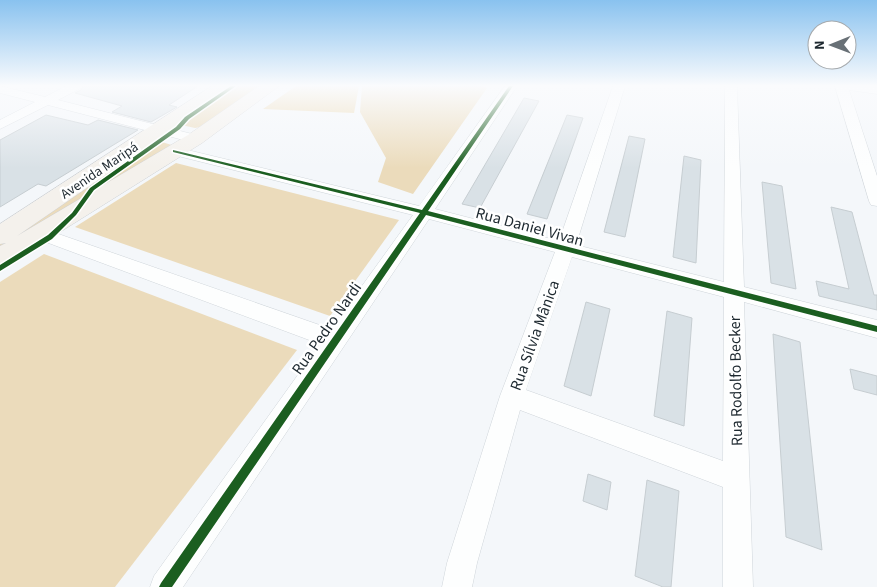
<svg xmlns="http://www.w3.org/2000/svg" width="877" height="587" viewBox="0 0 877 587" font-family="'Source Sans 3',sans-serif">
	<style>
		.green { fill: #ebdbbb }
		.forest { fill: #ebd7ae }
		.building { fill: #d9e1e6; stroke: #c6cdd1 }
		.lines { fill: none; stroke-linecap: round; stroke-linejoin: round }
		.minor-casing { stroke: #cfd5da; stroke-width: 1 }
		.primary-casing { stroke: #ced1d4; stroke-width: 1 }
		.minor { fill: #fdfefe; fill-rule: evenodd }
		.primary { fill: #f4f1ec; fill-rule: evenodd }
		.cycleway-casing { stroke: #fff; stroke-width: 3 }
		.cycleway { fill: #1b5e20; fill-rule: evenodd }
		.labels { text-anchor: middle; stroke-width: 5; stroke-linejoin: round; paint-order: stroke }
		.far-street-label { font-size: 14px; fill: #1d282f; stroke: #fff }
		.street-label { font-size: 16px; fill: #1d282f; stroke: #fff }
	</style>
	<rect width="100%" height="100%" fill="#f4f7fa"/>
	<!-- green -->
	<g class="green">
		<path d="M229,86H261L206,126L195,128L177,124V122Z"/>
		<path d="M362,86H482L487,88L413,194L378,182L386,158L360,112Z"/>
		<path d="M152,139L175,146L0,251V243Z"/>
		<path d="M176,163L399,220L330,316L75,227Z"/>
		<path d="M44,254L297,350L115,587H0V282Z"/>
	</g>
	<!-- forest -->
	<path class="forest" d="M296,86H359L354,113L263,109Z"/>
	<!-- building -->
	<g class="building">
		<path d="M83,86H198L169,105L177,107L151,122L112,112L122,106L75,93L81,90Z"/>
		<path d="M524,98L539,101L480,208L462,204Z"/>
		<path d="M46,115L88,125L98,120L138,130L46,186L38,184L0,207V140Z"/>
		<path d="M567,115L583,118L547,219L527,214Z"/>
		<path d="M629,136L645,139L625,237L604,232Z"/>
		<path d="M684,156L701,160L696,263L673,257Z"/>
		<path d="M762,182L782,186L796,289L771,283Z"/>
		<path d="M831,207L852,212L874,295H877V310L819,296L816,281L849,289Z"/>
		<path d="M586,302L610,309L591,396L564,386Z"/>
		<path d="M667,311L692,318L684,426L654,416Z"/>
		<path d="M773,334L800,342L822,550L786,537Z"/>
		<path d="M850,369L877,376V395L854,389Z"/>
		<path d="M588,474L611,482L607,510L583,501Z"/>
		<path d="M647,480L679,491L671,587H663L635,576Z"/>
	</g>
	<g class="lines">
		<!-- minor casing -->
		<g class="minor-casing">
			<g id="minor">
				<path d="M0,86L45,97L66,86H81L79,89L58,100L200,136L202,139L200,142L195,143L48,105L0,129V120L35,102L0,93Z"/>
				<path d="M505,86H517L435,209L559,241L613,86H625L576,245L724,282L725,86H737L744,287L877,320V338L744,302L753,587H723V487L520,410L477,563L472,587H442L447,563L500,396L555,252L429,219L183,587H150L154,576L320,344L35,238L32,234L35,230L41,228L47,230L331,329L413,215L170,154L168,151L170,148L175,147L419,206ZM572,257L724,297L723,461L526,390Z"/>
				<path d="M835,86H877V94L849,90L877,176V206L871,205L869,201Z"/>
			</g>
		</g>
		<!-- primary casing -->
		<g class="primary-casing">
			<path id="primary" d="M212,86H232L229,90L17,236L188,135L259,86H279L202,143L9,264L0,267V246L6,243L0,244V224Z"/>
		</g>
		<!-- minor -->
		<use href="#minor" class="minor"/>
		<!-- primary -->
		<use href="#primary" class="primary"/>
		<!-- cycleway casing -->
		<g class="cycleway-casing">
			<g id="cycleway">
				<path d="M231,86H236L189,119L180,129L94,190L76,215L52,239L0,271V265L48,235L72,213L90,188L176,127L185,117Z"/>
				<path d="M509,86H513L428,211L877,326V332L426,215L172,587H159L161,583L420,213L173,152V150L422,210Z"/>
			</g>
		</g>
		<!-- cycleway -->
		<use href="#cycleway" class="cycleway"/>
	</g>
	<!-- sky -->
	<linearGradient id="sky" x2="0" y2="1"><stop stop-color="#89c2ef"/><stop offset="0.51" stop-color="#fafbfd"/><stop offset="1" stop-color="#fafbfd" stop-opacity="0"/></linearGradient>
	<rect width="877" height="168" fill="url(#sky)"/>
	<g class="labels">
		<!-- far-street labels -->
		<g class="far-street-label">
			<text transform="translate(99 170) rotate(-34)" y="5">Avenida Maripá</text>
		</g>
		<!-- street labels -->
		<g class="street-label">
			<text transform="translate(530 226) rotate(15)" y="6">Rua Daniel Vivan</text>
			<text transform="translate(326 328) rotate(-55)" y="6">Rua Pedro Nardi</text>
			<text transform="translate(534 335) rotate(-70)" y="6">Rua Sílvia Mânica</text>
			<text transform="translate(735 381) rotate(-91)" y="6">Rua Rodolfo Becker</text>
		</g>
	</g>
	<!-- north arrow -->
	<g transform="translate(832 45) rotate(269)"><circle r="24" fill="#ffffff" stroke="#a5a9ac"/>
	<path d="M0-4L9 19L0 12L-9 19Z" fill="#687076"/>
	<text y="-8" font-size="14" font-weight="bold" text-anchor="middle" fill="#1d282f">N</text>
	</g>
</svg>
